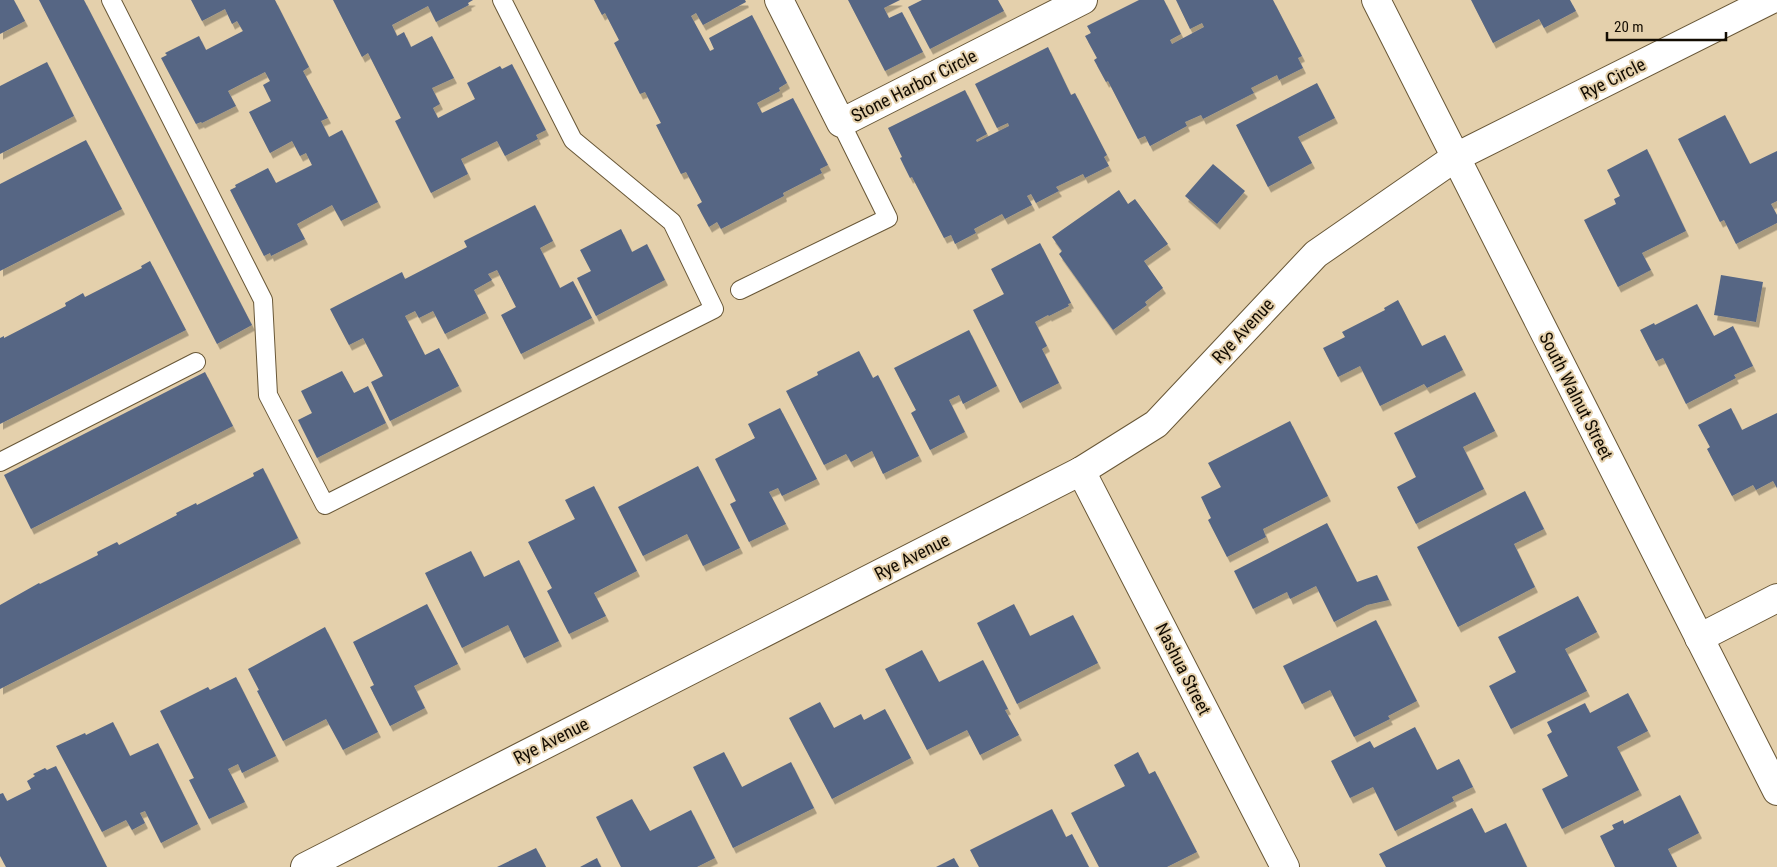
<svg xmlns="http://www.w3.org/2000/svg" width="1777" height="867" viewBox="0 0 1777 867" font-family="'Roboto Condensed',sans-serif">
	<style>
		.building { fill: #566684; filter: url(#shadow) }
		.lines { fill: none; stroke-linecap: round; stroke-linejoin: round }
		.service-casing { stroke: #685737; stroke-width: 20 }
		.minor-casing { stroke: #685737; stroke-width: 30 }
		.tertiary-casing { stroke: #685737; stroke-width: 30 }
		.service { stroke: #fff; stroke-width: 18 }
		.minor { stroke: #fff; stroke-width: 28 }
		.tertiary { stroke: #fff; stroke-width: 28 }
		.labels { text-anchor: middle; stroke-width: 4; stroke-linejoin: round; paint-order: stroke }
		.street-label { font-size: 18px; fill: #130c02; stroke: #e4d0ac }
	</style>
	<defs>
		<filter id="shadow"><feDropShadow dx="3" dy="5.5" stdDeviation="0" flood-color="#0004"/></filter>
	</defs>
	<rect width="100%" height="100%" fill="#e4d0ac"/>
	<!-- building -->
	<g class="building">
		<path d="M0,0H14L25,21L0,34Z"/>
		<path d="M39,0H84L252,325L217,344Z"/>
		<path d="M191,0H275L309,67L303,71L328,118L321,121L329,137L342,130L378,202L341,221L332,205L297,224L305,239L271,256L270,253L264,256L230,190L236,187L235,185L268,168L276,183L312,165L306,153L300,156L292,141L270,153L249,112L271,101L263,85L270,81L265,72L228,91L236,106L202,123L201,122L196,124L161,58L167,55L165,53L199,36L206,50L243,31L237,21L232,24L225,9L202,21Z"/>
		<path d="M333,0H473L468,3L469,5L436,22L428,6L392,25L397,36L404,32L411,47L432,36L454,78L432,88L440,104L433,108L438,118L475,99L467,83L500,66L502,69L512,64L546,130L536,135L538,139L505,156L497,141L461,159L468,174L431,193L395,121L401,118L368,53L362,57Z"/>
		<path d="M594,0H745L746,2L703,25L696,13L691,16L710,51L714,49L709,38L752,15L787,83L779,88L780,91L757,103L762,113L793,98L828,165L820,169L822,173L783,193L784,196L721,229L717,222L709,227L697,205L702,202L686,172L681,174L656,125L661,123L645,92L640,94L614,43L619,40L605,13L602,15Z"/>
		<path d="M848,0H900L884,8L889,18L902,12L923,52L885,71Z"/>
		<path d="M922,0H998L1004,11L930,49L908,7Z"/>
		<path d="M1139,0H1164L1181,34L1170,40L1172,44L1204,27L1202,23L1190,29L1176,0H1273L1302,56L1298,58L1303,68L1279,80L1277,75L1251,88L1254,93L1203,119L1201,115L1185,122L1187,126L1150,146L1145,136L1138,139L1108,81L1106,82L1094,60L1097,58L1085,36L1091,33L1087,26Z"/>
		<path d="M1471,0H1570L1576,11L1544,28L1539,19L1493,43Z"/>
		<path d="M1048,47L1071,95L1075,93L1107,155L1104,157L1109,166L1085,178L1083,174L1056,187L1059,191L1036,203L1031,194L1027,196L1032,205L1005,219L1002,214L974,229L976,233L955,244L951,235L944,238L912,177L910,178L900,158L902,157L888,128L965,90L987,134L976,140L977,142L1009,126L1008,123L997,128L975,84Z"/>
		<path d="M47,62L74,116L0,154V86Z"/>
		<path d="M1317,83L1335,118L1298,137L1312,163L1268,187L1236,125Z"/>
		<path d="M1725,115L1750,164L1777,151V201L1771,204L1777,215V223L1736,244L1724,220L1720,222L1678,139Z"/>
		<path d="M86,140L122,209L0,271V184Z"/>
		<path d="M1647,149L1686,231L1642,253L1651,270L1618,287L1584,220L1616,204L1614,199L1620,196L1607,170Z"/>
		<path d="M1213,164L1245,191L1217,224L1185,196Z"/>
		<path d="M1119,190L1128,204L1135,199L1168,244L1144,261L1163,288L1145,302L1147,305L1113,330L1059,254L1062,251L1052,237Z"/>
		<path d="M535,205L553,241L540,248L560,288L573,281L592,318L521,354L501,315L516,307L497,270L488,274L492,280L474,290L486,313L445,334L433,311L419,318L415,311L405,316L425,355L439,348L459,386L390,421L371,382L383,376L363,338L349,345L330,309L402,272L405,279L467,247L464,241Z"/>
		<path d="M621,229L632,252L647,244L665,280L596,316L577,278L591,271L580,250Z"/>
		<path d="M1040,243L1071,303L1068,304L1069,306L1049,316L1048,315L1035,322L1047,346L1042,349L1059,383L1020,403L973,310L1004,294L991,269Z"/>
		<path d="M150,261L186,330L0,424V338L4,336V338L66,306L65,303L83,293L85,297L142,268L141,266Z"/>
		<path d="M1721,275L1763,282L1756,322L1714,315Z"/>
		<path d="M1398,300L1422,346L1445,335L1463,370L1427,388L1424,384L1380,406L1360,366L1338,377L1323,348L1345,337L1342,332L1385,310L1384,308Z"/>
		<path d="M1697,304L1714,336L1733,326L1753,366L1734,375L1736,378L1686,404L1663,358L1656,361L1640,330L1654,323L1655,325Z"/>
		<path d="M969,330L997,386L963,404L959,395L949,400L965,432L930,450L911,413L916,410L894,368Z"/>
		<path d="M859,351L873,378L878,375L919,456L883,474L872,451L851,462L846,454L824,465L786,391L818,375L817,372Z"/>
		<path d="M342,371L354,393L368,386L386,423L317,458L298,420L312,413L301,391Z"/>
		<path d="M205,372L233,426L31,529L4,475Z"/>
		<path d="M1475,392L1495,431L1463,447L1484,489L1416,524L1397,487L1416,477L1394,433Z"/>
		<path d="M780,408L817,479L782,496L778,488L769,492L786,524L749,542L730,504L736,501L715,459L755,438L748,424Z"/>
		<path d="M1731,408L1742,430L1777,413V488L1773,481L1756,490L1753,485L1732,496L1707,449L1710,447L1698,425Z"/>
		<path d="M1290,421L1328,496L1263,529L1266,537L1227,557L1208,520L1211,518L1201,497L1221,487L1208,463Z"/>
		<path d="M698,466L740,548L703,566L687,534L643,556L618,507Z"/>
		<path d="M263,468L298,538L0,689V605L39,583L40,584L98,555L97,552L117,542L119,545L177,515L176,513L196,503L197,505L254,476L253,473Z"/>
		<path d="M594,486L637,571L594,593L606,616L569,634L547,591L552,588L528,542L575,519L565,500Z"/>
		<path d="M1525,491L1544,529L1514,544L1535,587L1458,627L1417,547Z"/>
		<path d="M1327,523L1357,582L1377,575L1389,600L1367,605L1334,622L1316,586L1290,599L1287,592L1253,609L1234,571Z"/>
		<path d="M471,551L484,577L519,560L559,641L524,658L508,625L462,648L425,573Z"/>
		<path d="M1578,596L1597,632L1565,649L1587,691L1511,729L1489,686L1516,672L1498,637Z"/>
		<path d="M427,604L458,664L414,686L425,708L390,726L370,687L374,685L353,642Z"/>
		<path d="M1014,604L1030,636L1073,615L1098,663L1017,704L977,623Z"/>
		<path d="M1376,620L1417,701L1388,716L1390,719L1354,737L1330,690L1302,704L1283,666Z"/>
		<path d="M325,627L378,732L343,750L326,719L283,741L257,691L259,690L248,669Z"/>
		<path d="M922,650L939,682L983,660L1008,709L1005,710L1019,735L980,755L967,730L927,750L885,669Z"/>
		<path d="M236,677L276,756L242,773L238,764L228,769L245,802L209,819L189,780L194,778L160,711L208,687L210,690Z"/>
		<path d="M1628,693L1648,731L1617,747L1639,790L1562,829L1542,789L1568,776L1547,735L1552,732L1547,722L1585,703L1590,713Z"/>
		<path d="M820,702L834,728L861,714L864,720L885,709L911,758L832,799L789,718Z"/>
		<path d="M113,722L130,756L158,743L198,824L161,843L145,811L140,813L145,823L132,830L126,820L102,832L56,746L85,733L86,735Z"/>
		<path d="M1415,727L1437,770L1459,759L1473,787L1452,797L1454,801L1395,831L1373,787L1350,798L1331,761L1370,741L1374,748Z"/>
		<path d="M724,752L742,787L791,762L814,808L733,848L693,767Z"/>
		<path d="M1138,752L1149,774L1155,771L1197,852L1167,867H1099L1071,813L1125,786L1114,765Z"/>
		<path d="M56,766L107,867H6L0,856V794L3,793L7,801L31,789L27,781L35,776L33,774L45,768L47,770Z"/>
		<path d="M1680,795L1699,833L1668,849L1677,867H1615L1600,836L1614,829L1612,825L1623,820L1624,824Z"/>
		<path d="M632,799L650,831L691,810L715,858L697,867H621L596,817Z"/>
		<path d="M1472,808L1485,833L1506,823L1527,867H1386L1379,854Z"/>
		<path d="M1052,809L1066,837L1072,834L1089,867H979L970,850Z"/>
		<path d="M536,848L546,867H497Z"/>
		<path d="M597,858L601,867H580Z"/>
		<path d="M954,858L959,867H936Z"/>
	</g>
	<g class="lines">
		<!-- service casing -->
		<g class="service-casing">
			<g id="service">
				<path d="M111,0L263,300L268,395L325,505L714,309L672,222L573,140L502,0"/>
				<path d="M740,290L888,218L841,123"/>
				<path d="M0,462L196,362"/>
			</g>
		</g>
		<!-- minor casing -->
		<g class="minor-casing">
			<g id="minor">
				<path d="M779,0L841,123L1083,0"/>
				<path d="M1081,471L1285,867"/>
				<path d="M1699,638L1777,598"/>
				<path d="M305,867L1081,471L1156,424L1316,254L1456,157L1770,0"/>
			</g>
		</g>
		<!-- tertiary casing -->
		<g class="tertiary-casing">
			<path id="tertiary" d="M1376,0L1777,791"/>
		</g>
		<!-- service -->
		<use href="#service" class="service"/>
		<!-- minor -->
		<use href="#minor" class="minor"/>
		<!-- tertiary -->
		<use href="#tertiary" class="tertiary"/>
	</g>
	<g class="labels">
		<!-- street labels -->
		<g class="street-label">
			<text transform="translate(1613 79) rotate(-27)" y="6">Rye Circle</text>
			<text transform="translate(914 86) rotate(-27)" y="6">Stone Harbor Circle</text>
			<text transform="translate(1243 331) rotate(-47)" y="6">Rye Avenue</text>
			<text transform="translate(1576 396) rotate(63)" y="6">South Walnut Street</text>
			<text transform="translate(912 557) rotate(-27)" y="6">Rye Avenue</text>
			<text transform="translate(1183 669) rotate(63)" y="6">Nashua Street</text>
			<text transform="translate(551 741) rotate(-27)" y="6">Rye Avenue</text>
		</g>
	</g>
	<!-- scale -->
	<path d="M1607 32v8h119v-8" fill="none" stroke="#130c02" stroke-width="2.5"/>
	<text x="1614" y="32" font-size="15" fill="#130c02" stroke="#e4d0ac" stroke-width="4" paint-order="stroke">20 m</text>
</svg>
